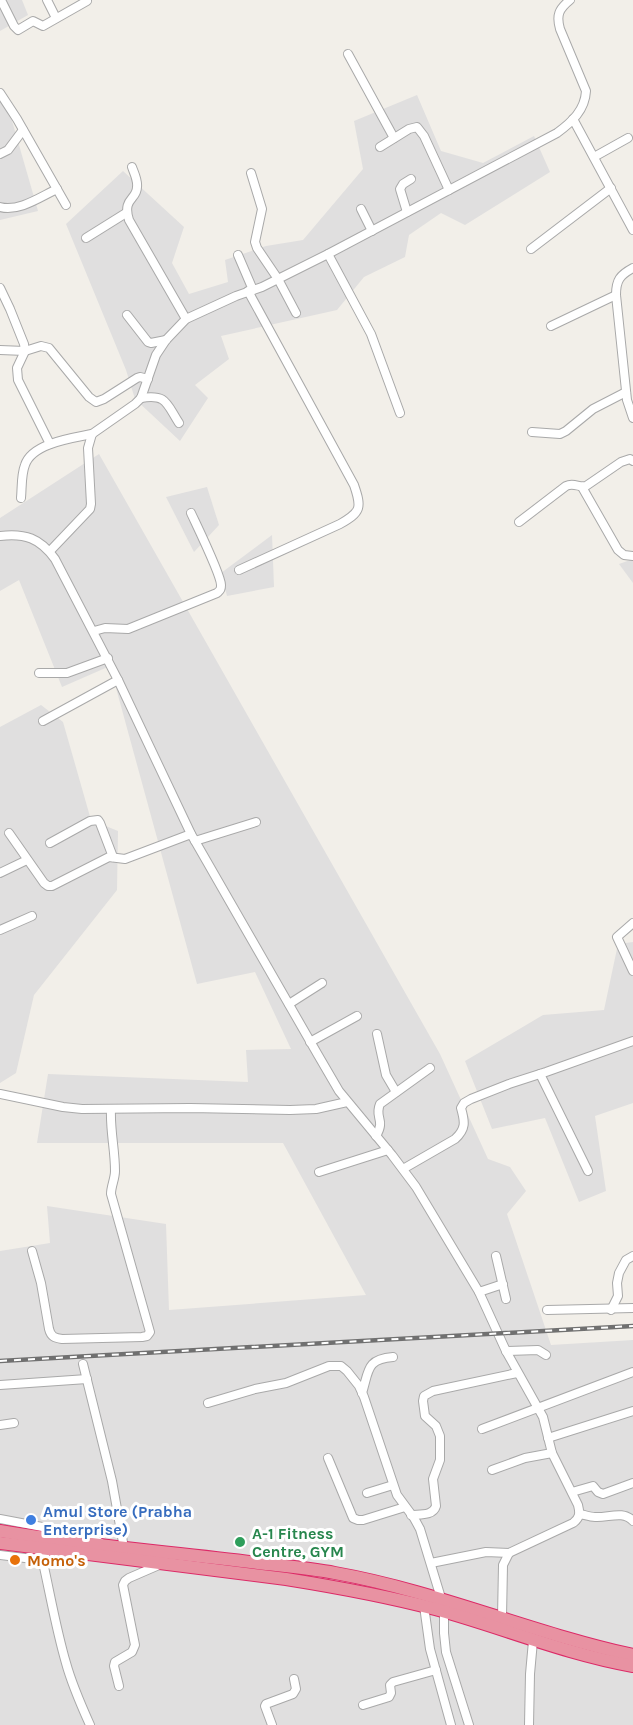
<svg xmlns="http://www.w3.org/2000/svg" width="633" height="1725" viewBox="0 0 633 1725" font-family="Karla,sans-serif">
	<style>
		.residential { fill: #e0dfdf }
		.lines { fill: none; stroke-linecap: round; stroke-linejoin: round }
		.minor-casing { stroke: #a9a9a9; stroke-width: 10 }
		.highway-casing { stroke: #dc2a67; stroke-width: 14 }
		.minor { stroke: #fff; stroke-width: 8 }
		.highway { stroke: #e892a2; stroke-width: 12 }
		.rail-casing { stroke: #707070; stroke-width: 4.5 }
		.rail { stroke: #fff; stroke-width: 2; stroke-dasharray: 7; stroke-linecap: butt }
		.shop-dot { fill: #3f7fe0; stroke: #fff; stroke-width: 2 }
		.leisure-dot { fill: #2e9e5b; stroke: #fff; stroke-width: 2 }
		.food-dot { fill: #e8710a; stroke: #fff; stroke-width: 2 }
		.labels { text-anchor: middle; stroke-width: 6; stroke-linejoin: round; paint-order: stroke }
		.shop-label { font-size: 16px; font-weight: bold; fill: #366cbe; stroke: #fff; text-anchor: start }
		.leisure-label { font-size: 16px; font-weight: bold; fill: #27864d; stroke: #fff; text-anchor: start }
		.food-label { font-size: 16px; font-weight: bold; fill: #c56008; stroke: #fff; text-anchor: start }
	</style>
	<rect width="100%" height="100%" fill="#f2efe9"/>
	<!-- residential -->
	<g class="residential">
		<path d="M0,0H22L28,15L0,31Z"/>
		<path d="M0,95L6,100L38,211L0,220Z"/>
		<path d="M417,95L441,151L483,163L534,136L550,172L465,225L441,213L409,235L405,257L364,277L337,310L221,336L229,359L195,385L208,398L180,441L135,399L126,370L66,224L123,171L184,227L172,263L189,294L228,282L225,260L266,246L303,240L363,169L354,121Z"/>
		<path d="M99,454L440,1054L488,1159L510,1167L526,1191L507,1214L551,1345L633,1340V1725H0V1251L50,1243L47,1206L166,1224L169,1310L366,1295L283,1143H37L48,1074L248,1082L246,1050L291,1049L255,972L197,984L110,666L62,687L19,580L0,591V518Z"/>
		<path d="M207,487L219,525L194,552L166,497Z"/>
		<path d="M272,535L274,587L227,596L221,573Z"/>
		<path d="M633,559V583L619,564Z"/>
		<path d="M41,705L63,722L91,820L118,831L117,890L34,995L16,1073L0,1083V727Z"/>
		<path d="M633,942V1103L595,1116L606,1191L579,1202L545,1118L492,1129L465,1061L543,1015L604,1010L618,944Z"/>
	</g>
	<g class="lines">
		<!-- minor casing -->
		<g class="minor-casing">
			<g id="minor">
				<path d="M1,0L14,26L18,30L33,21L43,26L87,1"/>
				<path d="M47,0L56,18"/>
				<path d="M348,54L394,138"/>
				<path d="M0,93L17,119L66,205"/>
				<path d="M573,119L633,230"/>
				<path d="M380,147L409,129L417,127L424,136L449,190"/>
				<path d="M0,154L8,150L23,130"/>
				<path d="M594,157L628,138"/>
				<path d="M132,167C134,173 138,180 137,187C137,200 122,198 129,220L186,319"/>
				<path d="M251,173L262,209L255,242L257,248L278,279L296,313"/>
				<path d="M0,207C19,212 40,197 57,189"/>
				<path d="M361,209L372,231"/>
				<path d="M407,212L400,189L403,184L411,179"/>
				<path d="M86,238L126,213"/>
				<path d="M531,249L611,188"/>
				<path d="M328,254L371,334L400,413"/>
				<path d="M238,255L253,290"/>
				<path d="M633,268C620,275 616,280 616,295L627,400L633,418"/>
				<path d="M0,288L10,309L24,344L25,351L17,368L18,380L50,444"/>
				<path d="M127,315L148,342L151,343L166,340"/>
				<path d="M551,326L616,295"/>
				<path d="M0,350L25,351L41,346L49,348L89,397L96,402L104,399L137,378L140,377L148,379"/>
				<path d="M141,398C167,394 166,403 179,423"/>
				<path d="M532,432L560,434L566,431L593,409L626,392"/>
				<path d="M582,487L618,550L624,555L633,556"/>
				<path d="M21,498C22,488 21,475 25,465C32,443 73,438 92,434"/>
				<path d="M519,522L566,486C574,482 579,488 586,486L621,462L630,459L633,461"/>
				<path d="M0,536C25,533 40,538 55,559L118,680L191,834L318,1055L339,1091L392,1155L416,1187L479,1292L506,1351L543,1417L552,1453L578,1505C580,1513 580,1518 573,1523L509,1553L503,1565L502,1617"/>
				<path d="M50,551L90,509L91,504L88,448L92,434L135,404L141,398L156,355L166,340L186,319L236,296L262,287L328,254L557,133C572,122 585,110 586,91L560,29C556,15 559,9 570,0"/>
				<path d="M239,570L340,524C361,512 362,508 354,485L248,291"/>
				<path d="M94,631L105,628L128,629L217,593C220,590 221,590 221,585C221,575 197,526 191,513"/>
				<path d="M39,673H67L108,658"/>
				<path d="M43,721L118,680"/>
				<path d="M9,833L44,883L48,886H52L109,857L125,859L191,834"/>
				<path d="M195,841L256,822"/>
				<path d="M50,843L90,821L98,820L100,823L113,857"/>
				<path d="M0,873L27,860"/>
				<path d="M633,923L617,937L633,971"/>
				<path d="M0,930L32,916"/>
				<path d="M289,1004L322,983"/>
				<path d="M377,1034L386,1075L396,1092"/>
				<path d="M310,1042L357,1016"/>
				<path d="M540,1074L588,1171"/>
				<path d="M0,1094L63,1107L82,1109L190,1108L290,1110L316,1109L347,1102"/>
				<path d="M376,1136C386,1119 374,1118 380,1104L430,1068"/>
				<path d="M403,1169L455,1139C466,1129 465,1122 461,1108L464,1103L471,1099L509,1084L546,1072L633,1041"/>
				<path d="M319,1172L388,1150"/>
				<path d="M32,1251L41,1283L49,1329C51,1337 55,1338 62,1339L142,1337L147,1336L150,1332L111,1194C111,1186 115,1179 115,1171C115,1149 110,1131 111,1109"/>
				<path d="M496,1256L506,1299"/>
				<path d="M479,1292L503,1284"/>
				<path d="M547,1310L633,1308"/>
				<path d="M611,1310L618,1296L617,1283L619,1273L626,1260L633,1256"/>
				<path d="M506,1351L538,1350L546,1355"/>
				<path d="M83,1364L112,1481L124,1548"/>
				<path d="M0,1385L87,1379"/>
				<path d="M362,1393C369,1371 366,1359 393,1357"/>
				<path d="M208,1403L255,1389L286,1383L329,1366H341L347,1371L359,1386L364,1397L397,1495L414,1518L420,1529L441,1598"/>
				<path d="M0,1425L14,1423"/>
				<path d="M482,1429L633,1372"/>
				<path d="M548,1438L633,1411"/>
				<path d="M328,1458L353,1518L358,1520H363L405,1507"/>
				<path d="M492,1470L525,1458L552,1453"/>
				<path d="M572,1492L593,1486L598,1492L603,1494L633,1483"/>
				<path d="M367,1493L393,1485"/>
				<path d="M580,1514C585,1515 590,1517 595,1517C608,1518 623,1510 633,1521"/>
				<path d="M411,1515C420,1514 433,1516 436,1506L433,1479L440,1460V1436L436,1426L425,1416L423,1401L424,1396L433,1391L517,1373"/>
				<path d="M0,1519L90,1536L101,1543"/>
				<path d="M0,1555L33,1559L45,1556"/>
				<path d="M42,1558C50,1593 56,1629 66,1663C72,1685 81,1705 90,1725"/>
				<path d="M431,1563L486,1552L509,1553"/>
				<path d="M424,1606L430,1649L451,1725"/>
				<path d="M444,1612V1633L446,1652L469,1725"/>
				<path d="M119,1686L114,1666L115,1662L132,1652L135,1645L123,1585L125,1581L129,1578L159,1565"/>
				<path d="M363,1705L389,1697L391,1693L390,1685L393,1682L436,1670"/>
				<path d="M272,1725L265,1706L266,1704L293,1694L296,1689L294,1679"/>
				<path d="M529,1725L530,1674L533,1641"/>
			</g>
		</g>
		<!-- highway casing -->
		<g class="highway-casing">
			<g id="highway">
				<path d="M0,1531C85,1546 172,1552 258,1563C283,1566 309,1568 335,1573C437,1591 532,1633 633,1655"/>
				<path d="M0,1543L286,1579C336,1587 386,1596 435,1609C501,1627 565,1654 633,1666"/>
			</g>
		</g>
		<!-- minor -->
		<use href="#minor" class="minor"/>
		<!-- highway -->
		<use href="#highway" class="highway"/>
		<!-- rail casing -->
		<g class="rail-casing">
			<path id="rail" d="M0,1361L633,1326"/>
		</g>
		<!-- rail -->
		<use href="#rail" class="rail"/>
	</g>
	<!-- markers -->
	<circle class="shop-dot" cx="31" cy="1520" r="6"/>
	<circle class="leisure-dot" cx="240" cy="1542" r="6"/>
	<circle class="food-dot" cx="15" cy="1560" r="6"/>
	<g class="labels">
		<!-- shop labels -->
		<g class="shop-label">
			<text x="43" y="1517">Amul Store (Prabha<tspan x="43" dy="18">Enterprise)</tspan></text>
		</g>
		<!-- leisure labels -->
		<g class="leisure-label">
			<text x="252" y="1539">A-1 Fitness<tspan x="252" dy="18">Centre, GYM</tspan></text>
		</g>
		<!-- food labels -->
		<g class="food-label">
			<text x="27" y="1566">Momo's</text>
		</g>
	</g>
</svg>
